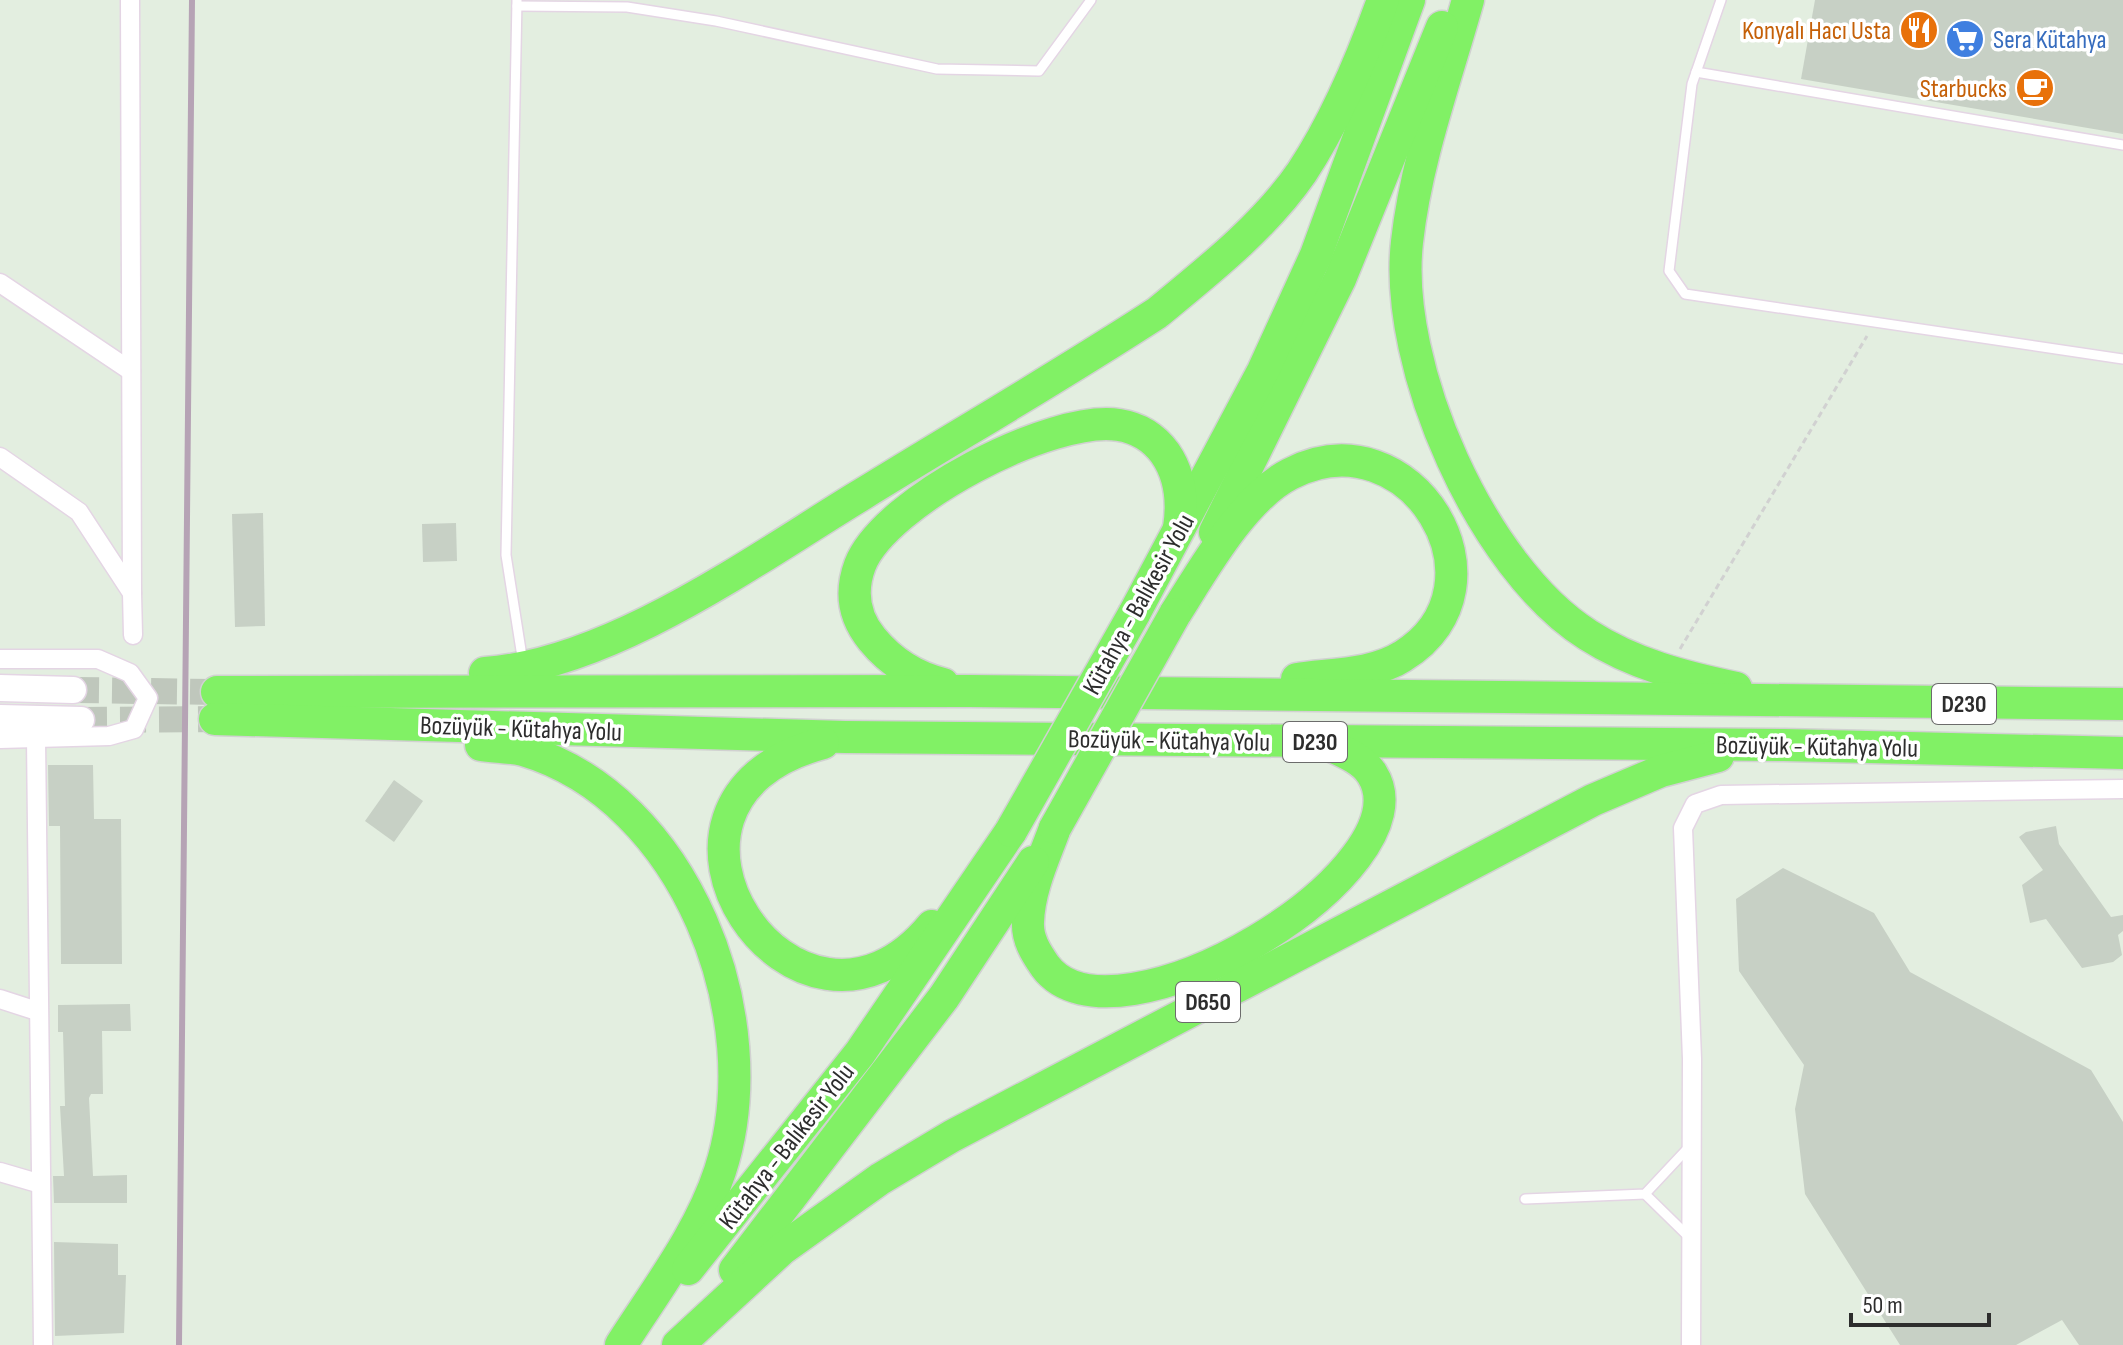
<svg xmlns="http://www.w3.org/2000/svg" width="2123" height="1345" viewBox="0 0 2123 1345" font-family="'Sofia Sans Condensed',sans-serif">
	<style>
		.building { fill: #c7d0c5 }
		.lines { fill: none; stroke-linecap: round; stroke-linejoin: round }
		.secondary-tunnel { stroke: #bfc7bc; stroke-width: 26; stroke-dasharray: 26 13; stroke-linecap: butt }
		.service-casing { stroke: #e4d5e4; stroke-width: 12 }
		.minor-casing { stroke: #e4d5e4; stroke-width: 21 }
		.secondary-casing { stroke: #e4d5e4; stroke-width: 29 }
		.trunk-casing { stroke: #d1d1d1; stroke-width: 35 }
		.path { stroke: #d1d1d1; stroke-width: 3; stroke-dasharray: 6 4; stroke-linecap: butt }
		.service { stroke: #fff; stroke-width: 9 }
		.minor { stroke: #fff; stroke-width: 18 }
		.secondary { stroke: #fff; stroke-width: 26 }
		.trunk { stroke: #81f165; stroke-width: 32 }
		.rail { stroke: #b6a3b5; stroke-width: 6 }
		.trunk-bridge-casing { stroke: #d1d1d1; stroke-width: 35; stroke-linecap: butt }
		.trunk-bridge { stroke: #81f165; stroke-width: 32 }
		.labels { text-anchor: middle; stroke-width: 7; stroke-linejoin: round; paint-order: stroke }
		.shield { fill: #fff; stroke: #6c6c6c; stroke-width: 2 }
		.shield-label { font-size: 24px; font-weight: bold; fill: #2d2d2d }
		.food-label { font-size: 26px; fill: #c56008; stroke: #fff; text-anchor: end }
		.shop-label { font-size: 26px; fill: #366cbe; stroke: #fff; text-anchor: start }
		.street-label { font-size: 26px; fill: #2d2d2d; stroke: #fff }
	</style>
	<rect width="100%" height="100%" fill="#e3eee0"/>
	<!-- building -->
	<g class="building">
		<path d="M1815,0H2123V134L1801,79Z"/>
		<path d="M263,513L265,626L235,627L232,514Z"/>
		<path d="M456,523L457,561L423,562L422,524Z"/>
		<path d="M48,765H93L94,819H121L122,964H61L60,826H49Z"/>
		<path d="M394,780L423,801L394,842L365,821Z"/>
		<path d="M2056,826L2059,844L2111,917L2123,915V931L2118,935L2122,955L2113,962L2082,968L2046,919L2030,923L2022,885L2043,870L2019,837L2026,832Z"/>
		<path d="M1783,868L1874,913L1910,972L2091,1070L2123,1122V1345H2079L2062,1320L2016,1345H1900L1805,1194L1795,1109L1804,1065L1739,971L1736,899Z"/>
		<path d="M130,1004L131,1031H102L103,1094H91L89,1098L93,1176L127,1175V1203H54L53,1176H64L60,1106H65L63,1032H58V1005Z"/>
		<path d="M54,1242L118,1244V1275H126L124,1333L55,1336Z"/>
	</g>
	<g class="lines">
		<!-- secondary-tunnel -->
		<g class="secondary-tunnel">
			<path d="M73,690L217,692"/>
			<path d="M81,720L215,719"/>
		</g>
		<!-- service casing -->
		<g class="service-casing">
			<g id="service">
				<path d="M517,0L506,555L523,663"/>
				<path d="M1721,0L1692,84L1669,271L1685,294L2123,359"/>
				<path d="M517,6L627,7L716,21L937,69L1039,71L1091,0"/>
				<path d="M1696,72L2123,145"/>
				<path d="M1645,1194L1691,1239"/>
				<path d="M1525,1199L1645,1194L1689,1147"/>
			</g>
		</g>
		<!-- minor casing -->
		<g class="minor-casing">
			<g id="minor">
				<path d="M130,0L132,593"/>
				<path d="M0,283L131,371"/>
				<path d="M0,457L79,512L132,593L133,635"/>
				<path d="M0,659H98L130,673L148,698L134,729L109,736L0,739"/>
				<path d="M36,739L43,1345"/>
				<path d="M0,999L37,1011"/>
				<path d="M0,1172L41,1184"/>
				<path d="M1691,1345L1692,1059L1683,828L1695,804L1721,795L2123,789"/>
			</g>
		</g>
		<!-- secondary casing -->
		<g class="secondary-casing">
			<g id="secondary">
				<path d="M0,688L73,690"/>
				<path d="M0,718L81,720"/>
			</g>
		</g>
		<!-- trunk casing -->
		<g class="trunk-casing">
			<g id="trunk">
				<path d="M1468,0C1446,79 1416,160 1407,242C1393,366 1482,568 1588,635C1633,664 1684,677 1736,688"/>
				<path d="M1215,532L1340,279L1442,27"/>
				<path d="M1134,614L1263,371L1316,255L1409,0"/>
				<path d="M1175,614C1203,570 1243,498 1290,474C1411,411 1516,586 1403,656C1374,675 1331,674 1297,679"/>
				<path d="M485,673C612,664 754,560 861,495C960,434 1060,376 1157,313C1208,271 1265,226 1302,172C1337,119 1362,59 1383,0"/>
				<path d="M943,684C914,677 891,662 872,639C854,617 850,592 860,565C885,501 1053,414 1119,425C1138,428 1154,438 1165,453C1181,476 1183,502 1179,528"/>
				<path d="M217,692L969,691L2123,704"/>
				<path d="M215,719L845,737L1784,745L2123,753"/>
				<path d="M823,743C603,801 798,1088 932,926"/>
				<path d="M481,745C494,747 510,747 523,750C686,798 770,1018 720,1171C700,1233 656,1290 621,1345"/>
				<path d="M1055,828C1044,858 1029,889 1028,922C1027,939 1036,953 1045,966C1114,1060 1432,868 1372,774C1363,759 1342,751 1327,744"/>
				<path d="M688,1269L860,1053L1011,831"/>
				<path d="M735,1270L944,997L1033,862"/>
				<path d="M678,1345L782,1249L880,1179L952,1136L1593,800L1661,771L1718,756"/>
			</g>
		</g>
		<!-- path -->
		<path class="path" d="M1680,649L1867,336"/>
		<!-- service -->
		<use href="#service" class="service"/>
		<!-- minor -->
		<use href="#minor" class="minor"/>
		<!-- secondary -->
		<use href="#secondary" class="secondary"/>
		<!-- trunk -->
		<use href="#trunk" class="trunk"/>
		<!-- rail -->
		<path class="rail" d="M179,1345L192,0"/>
		<!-- trunk-bridge casing -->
		<g class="trunk-bridge-casing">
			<g id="trunk-bridge">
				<path d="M1055,828L1175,614"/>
				<path d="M1011,831L1134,614"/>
			</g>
		</g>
		<!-- trunk-bridge -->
		<use href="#trunk-bridge" class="trunk-bridge"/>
	</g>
	<!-- icons -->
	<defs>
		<g id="restaurant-disc" transform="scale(2)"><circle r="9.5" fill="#e8710a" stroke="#fff"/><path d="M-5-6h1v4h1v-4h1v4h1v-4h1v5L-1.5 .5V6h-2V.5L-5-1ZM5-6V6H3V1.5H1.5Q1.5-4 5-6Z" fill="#fff"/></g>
		<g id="supermarket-disc" transform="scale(2)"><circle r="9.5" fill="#3f7fe0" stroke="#fff"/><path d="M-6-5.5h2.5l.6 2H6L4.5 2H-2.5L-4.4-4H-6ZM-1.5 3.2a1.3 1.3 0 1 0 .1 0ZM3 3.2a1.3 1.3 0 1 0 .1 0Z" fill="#fff"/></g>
		<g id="cafe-disc" transform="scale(2)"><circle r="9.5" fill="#e8710a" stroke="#fff"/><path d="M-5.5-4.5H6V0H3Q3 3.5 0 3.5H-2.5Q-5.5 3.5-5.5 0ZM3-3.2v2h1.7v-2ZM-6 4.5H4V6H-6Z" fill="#fff"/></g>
	</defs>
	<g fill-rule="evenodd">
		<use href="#restaurant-disc" x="1919" y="30"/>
		<use href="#supermarket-disc" x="1965" y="39"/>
		<use href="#cafe-disc" x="2035" y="88"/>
	</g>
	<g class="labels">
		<!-- shield labels -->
		<g class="shield">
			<rect x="1932" y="684" width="64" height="40" rx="6"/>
			<rect x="1283" y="722" width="64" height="40" rx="6"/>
			<rect x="1176" y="982" width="64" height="40" rx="6"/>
		</g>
		<g class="shield-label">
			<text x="1964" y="712">D230</text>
			<text x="1315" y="750">D230</text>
			<text x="1208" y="1010">D650</text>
		</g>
		<!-- food labels -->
		<g class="food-label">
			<text x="1891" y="39">Konyalı Hacı Usta</text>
			<text x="2007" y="97">Starbucks</text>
		</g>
		<!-- shop labels -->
		<g class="shop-label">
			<text x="1993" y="48">Sera Kütahya</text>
		</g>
		<!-- street labels -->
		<g class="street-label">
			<text transform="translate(1138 604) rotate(-61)" y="9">Kütahya - Balıkesir Yolu</text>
			<text transform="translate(521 728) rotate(2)" y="9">Bozüyük - Kütahya Yolu</text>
			<text transform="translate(1169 740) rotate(1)" y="9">Bozüyük - Kütahya Yolu</text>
			<text transform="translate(1817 746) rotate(1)" y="9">Bozüyük - Kütahya Yolu</text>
			<text transform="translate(786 1146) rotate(-52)" y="9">Kütahya - Balıkesir Yolu</text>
		</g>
	</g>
	<!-- scale -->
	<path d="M1851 1313v12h138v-12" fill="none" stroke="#2d2d2d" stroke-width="4"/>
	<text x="1863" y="1313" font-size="24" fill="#2d2d2d" stroke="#ffffff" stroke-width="6" paint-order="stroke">50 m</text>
</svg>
